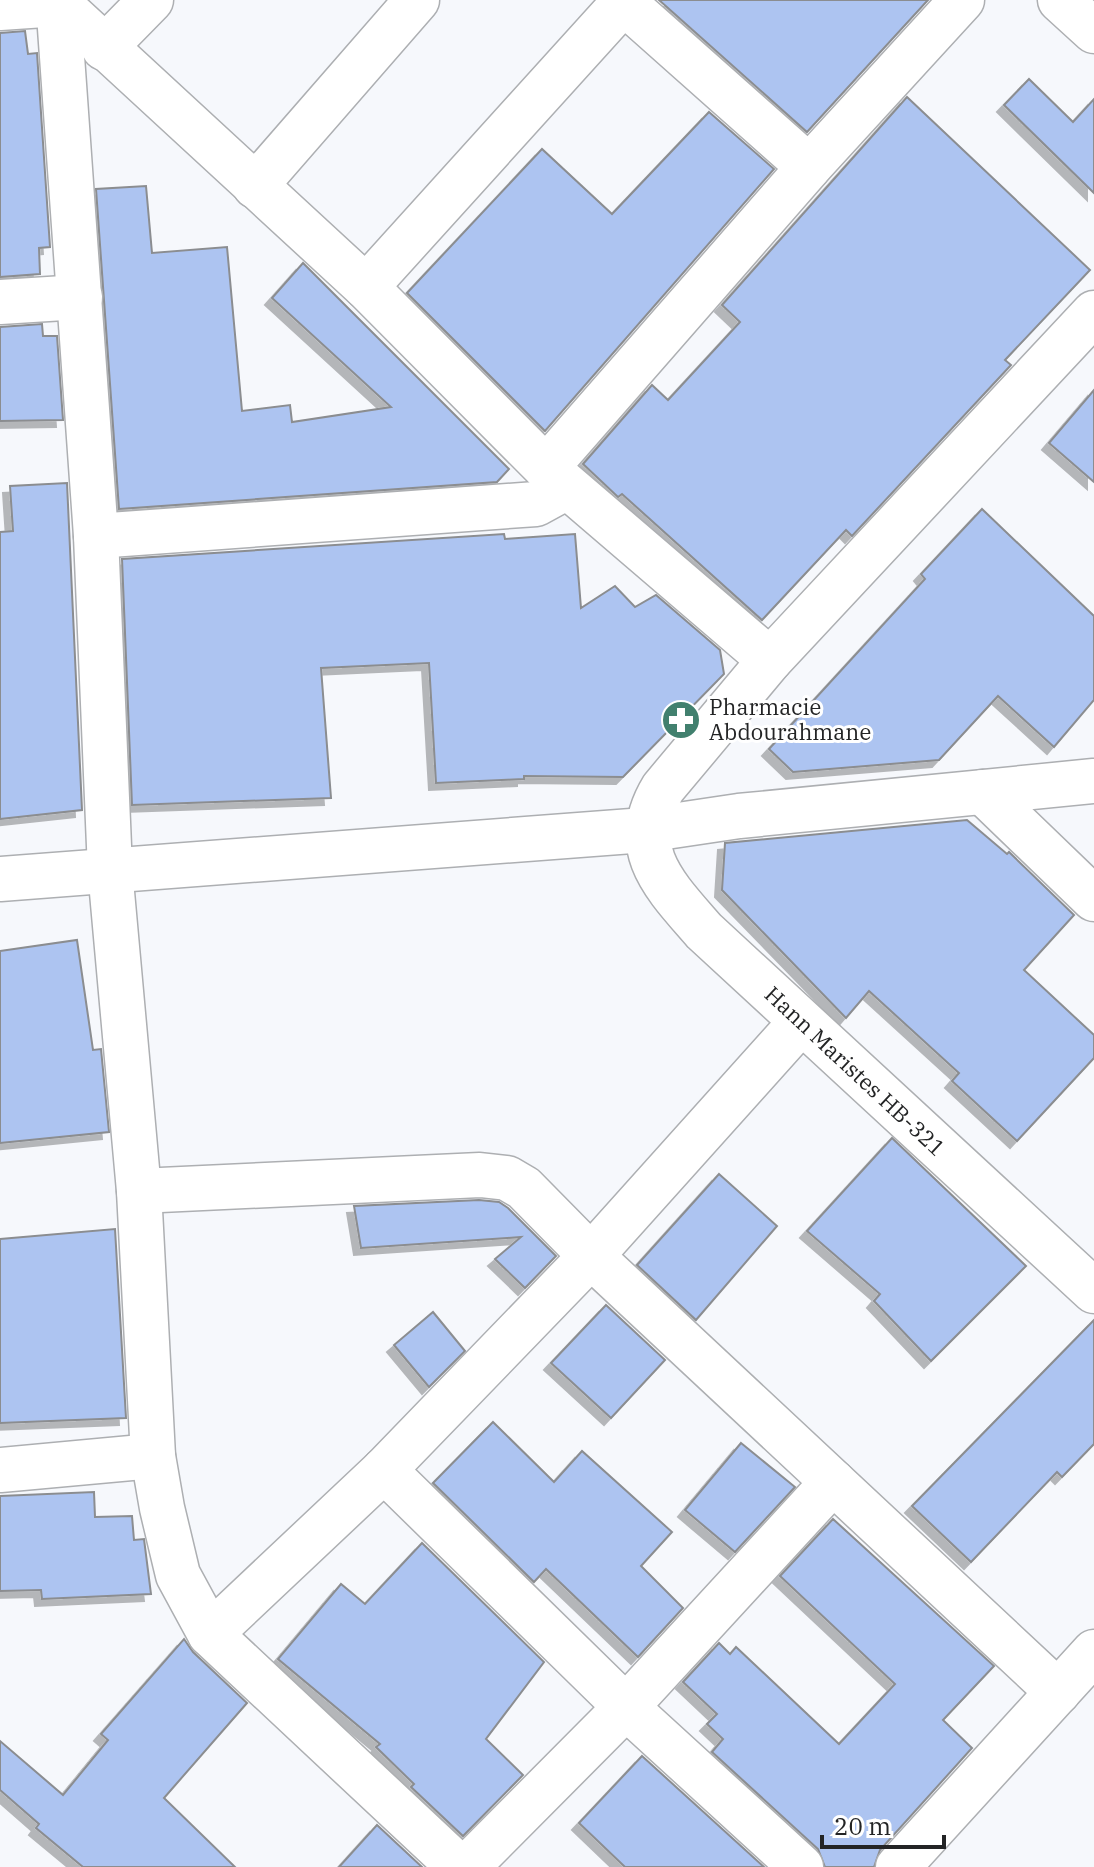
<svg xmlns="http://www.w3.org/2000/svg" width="1094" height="1867" viewBox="0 0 1094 1867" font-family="'IBM Plex Serif',serif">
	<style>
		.building { fill: #adc4f1; stroke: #8b8d90; stroke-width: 2; filter: url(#shadow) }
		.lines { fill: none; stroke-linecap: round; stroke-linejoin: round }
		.minor-casing { stroke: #adafb2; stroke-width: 47 }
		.minor { stroke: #fff; stroke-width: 44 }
		.labels { text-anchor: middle; stroke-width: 6; stroke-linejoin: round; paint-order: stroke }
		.poi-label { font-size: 22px; fill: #232425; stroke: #fff; text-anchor: start }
		.street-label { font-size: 22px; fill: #232425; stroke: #fff }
	</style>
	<defs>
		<filter id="shadow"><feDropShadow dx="-7" dy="7" stdDeviation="0" flood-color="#0004"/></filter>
	</defs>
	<rect width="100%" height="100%" fill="#f6f8fc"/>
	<!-- building -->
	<g class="building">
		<path d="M659,0H928L807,132Z"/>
		<path d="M25,31L28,54L37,53L50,247L39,248L40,274L0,277V33Z"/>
		<path d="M1029,79L1073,122L1094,99V193L1004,105Z"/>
		<path d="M907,97L1090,270L1005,360L1011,365L852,536L846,530L762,620L622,494L618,497L583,464L652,385L668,400L740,322L722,305Z"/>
		<path d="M709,112L774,169L545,431L407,293L542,149L612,214Z"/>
		<path d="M146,186L152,253L227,247L242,411L290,405L292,422L391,407L272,298L303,263L509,469L497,482L119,509L96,189Z"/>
		<path d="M42,324L43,336H57L63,420L0,421V327Z"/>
		<path d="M1094,390V482L1049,443Z"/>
		<path d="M67,483L82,810L0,819V532L13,531L10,486Z"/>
		<path d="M982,509L1094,616V700L1054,747L998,696L939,760L793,772L769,749L925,579L921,574Z"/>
		<path d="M504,534L505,539L575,534L581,608L615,586L635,607L656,595L720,650L724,674L623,777L524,776V779L436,783L429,663L321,668L331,798L132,805L122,559Z"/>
		<path d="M967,820L1007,854L1009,852L1074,915L1024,970L1094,1035V1058L1017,1141L952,1081L959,1073L869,991L846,1018L722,890L725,843Z"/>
		<path d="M77,940L93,1050L101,1049L109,1132L0,1143V951Z"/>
		<path d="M892,1138L1026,1266L931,1361L874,1301L880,1294L807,1231Z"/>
		<path d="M719,1174L777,1226L696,1320L637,1265Z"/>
		<path d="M479,1200L499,1202L508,1208L556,1256L525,1288L495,1259L521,1237L361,1248L354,1206Z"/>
		<path d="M115,1229L126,1418L0,1423V1239Z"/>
		<path d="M606,1305L665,1360L611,1418L551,1363Z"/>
		<path d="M433,1312L465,1351L429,1387L394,1345Z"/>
		<path d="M1094,1320V1444L1062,1477L1057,1472L971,1562L912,1506Z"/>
		<path d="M493,1422L554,1482L582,1451L672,1532L641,1566L683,1608L638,1657L546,1569L534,1582L433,1483Z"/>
		<path d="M741,1443L795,1487L735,1552L685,1510Z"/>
		<path d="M94,1492L95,1517L132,1516L134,1540L144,1539L151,1594L42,1599L41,1590L0,1591V1496Z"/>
		<path d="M833,1519L994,1666L943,1720L972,1748L880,1850L874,1867H825L818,1849L712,1752L723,1739L707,1724L717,1714L683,1682L719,1643L730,1654L736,1647L839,1744L895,1684L780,1576Z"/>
		<path d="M422,1543L544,1662L486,1739L523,1775L463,1836L411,1787L414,1784L376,1747L380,1744L278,1659L341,1584L365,1604Z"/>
		<path d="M184,1639L193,1652L247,1703L164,1798L235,1867H83L36,1828L39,1824L0,1790V1741L63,1795L108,1740L101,1734Z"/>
		<path d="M642,1756L764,1867H625L579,1823Z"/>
		<path d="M377,1825L422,1867H339Z"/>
	</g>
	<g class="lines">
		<!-- minor casing -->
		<g class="minor-casing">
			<g id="minor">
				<path d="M58,0L96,536L110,870L139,1191L153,1456L162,1508L178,1575L210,1634L459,1867"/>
				<path d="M621,0L809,167"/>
				<path d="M1060,0L1094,31"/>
				<path d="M0,8L59,4L366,287L546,468L770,660"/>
				<path d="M104,48L151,0"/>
				<path d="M255,186L417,0"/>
				<path d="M366,287L623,3"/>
				<path d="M0,302L80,297"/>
				<path d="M1094,313L770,660L663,788C626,849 665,886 704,931L1094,1291"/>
				<path d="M546,468L809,167L962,0"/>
				<path d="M96,536L536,504L567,487"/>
				<path d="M983,792L1094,899"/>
				<path d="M0,879L645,830L739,816L1094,781"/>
				<path d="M139,1191L480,1175L507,1178L524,1188L591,1256L1058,1692"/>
				<path d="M0,1470L153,1456"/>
				<path d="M384,1470L626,1707L801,1867"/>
				<path d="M210,1634L384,1470L591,1256L801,1022"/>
				<path d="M467,1867L626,1707L833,1482"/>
				<path d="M898,1867L1094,1652"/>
			</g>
		</g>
		<!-- minor -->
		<use href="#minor" class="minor"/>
	</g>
	<!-- icons -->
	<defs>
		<g id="pharmacy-disc" transform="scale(2)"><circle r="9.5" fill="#41806e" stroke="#fff"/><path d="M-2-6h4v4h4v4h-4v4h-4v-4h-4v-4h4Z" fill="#fff"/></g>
	</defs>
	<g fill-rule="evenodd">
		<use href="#pharmacy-disc" x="681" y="720"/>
	</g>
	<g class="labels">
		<!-- poi labels -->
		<g class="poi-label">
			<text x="709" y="715">Pharmacie<tspan x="709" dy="25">Abdourahmane</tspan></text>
		</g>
		<!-- street labels -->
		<g class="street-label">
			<text transform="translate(855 1071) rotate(43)" y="8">Hann Maristes HB-321</text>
		</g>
	</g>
	<!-- scale -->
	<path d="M822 1835v12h122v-12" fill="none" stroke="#232425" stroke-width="4"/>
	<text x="834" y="1835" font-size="24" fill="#232425" stroke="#ffffff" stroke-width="6" paint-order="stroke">20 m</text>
</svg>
